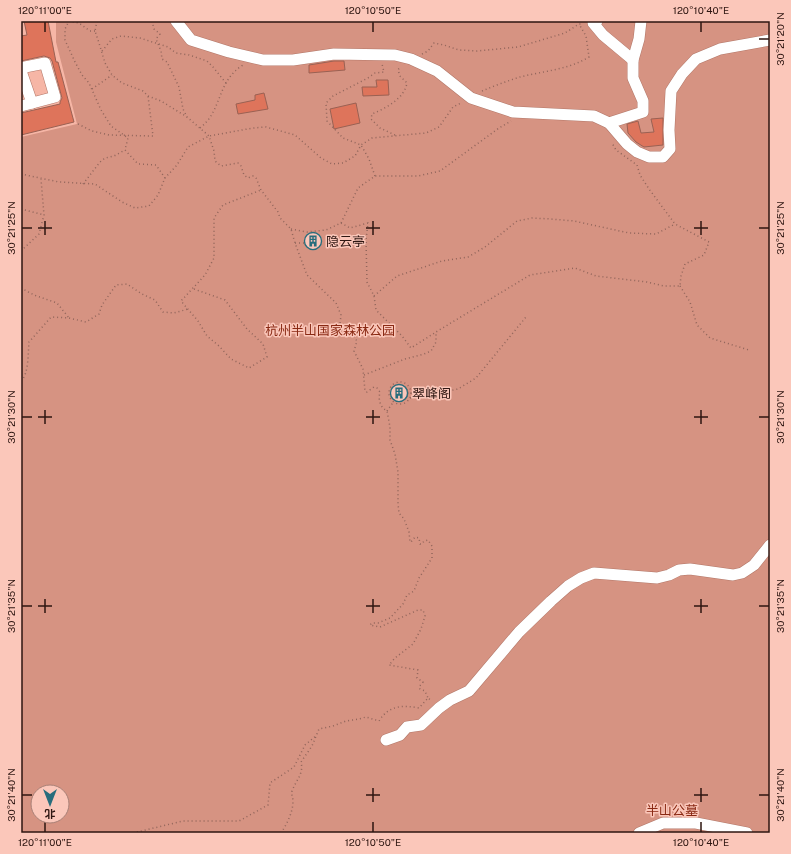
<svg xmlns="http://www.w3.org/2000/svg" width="791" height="854" viewBox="0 0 791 854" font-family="'Public Sans','Noto Sans SC',sans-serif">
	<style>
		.green { fill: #d69382; fill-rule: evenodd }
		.building { fill: #de745b; stroke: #9a6153 }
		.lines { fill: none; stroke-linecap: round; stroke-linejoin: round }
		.minor-casing { stroke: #b27768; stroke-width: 12 }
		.path { stroke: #91655b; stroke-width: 1.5; stroke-dasharray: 1 3; stroke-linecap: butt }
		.minor { stroke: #fff; stroke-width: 11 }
		.ticks { fill: none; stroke: #2e1611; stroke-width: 1.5 }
		.labels { text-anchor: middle; stroke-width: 3; stroke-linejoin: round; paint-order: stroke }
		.poi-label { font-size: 13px; fill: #2e1611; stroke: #fbc7ba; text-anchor: start }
		.park-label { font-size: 13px; fill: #892913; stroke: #fbc7ba }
		.neatline { fill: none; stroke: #2e1611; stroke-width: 1.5 }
		.ticks-label { font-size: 10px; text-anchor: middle; fill: #2e1611 }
	</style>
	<rect width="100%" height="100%" fill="#f6b6a6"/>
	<!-- green -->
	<path class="green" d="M56,21H770V833H21V137L77,124L56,42ZM38,792H62V816H38Z"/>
	<!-- building -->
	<g class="building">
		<path d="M24,21H48L56,62H58L74,122L21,135V113L60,104V102L62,98L52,61L50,58L44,56L21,61V36L27,35Z"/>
		<path d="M334,61H344L345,70L309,73V65Z"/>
		<path d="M376,80H388L389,95L363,96L362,87H377Z"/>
		<path d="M264,93L268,109L238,114L236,104L255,100V95Z"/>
		<path d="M356,103L360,123L334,129L330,109Z"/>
		<path d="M663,118V145L644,147L636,142L628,133L627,124L638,121L641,133L654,132L651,119Z"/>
		<circle cx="400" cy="393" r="8"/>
	</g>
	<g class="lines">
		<!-- minor casing -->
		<g class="minor-casing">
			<g id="minor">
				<path d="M176,21L191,40L229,52L263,60H293L334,54L395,55L411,59L437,71L471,98L513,112L594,116L609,123L627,144L637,152L649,157H663L670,149L669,130L671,91L682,74L696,59L720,49L770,40"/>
				<path d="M597,21L593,23L603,35L633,60"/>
				<path d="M21,71L25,67L45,63L55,97L21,106"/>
				<path d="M21,71L32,103"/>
				<path d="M609,123L643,112V101L633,78V60L639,39L641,21"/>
				<path d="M386,740L400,735L407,727L421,725L439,708L450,700L469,691L519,632L551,601L568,586L581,578L594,573L657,578L669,575L679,570L690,569L733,575L742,573L754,565L770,545"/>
				<path d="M639,833L663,823H696L747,833"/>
			</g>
		</g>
		<!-- path -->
		<g class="path">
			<path d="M97,21L95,31L99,43L105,63L112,75L122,83L143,91L148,96L161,101L187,117"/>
			<path d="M152,21L154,29L160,34L156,39L161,51L162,59L167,62L179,87L183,109L187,117L209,136L214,151L215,161L221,166L238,163L241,166L244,175L248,178L253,176L256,178L261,190L278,212L280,218L291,229L295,243L307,275L336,303L341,315L340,324L341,332L352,334L357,341L354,351L363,369L365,391L367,392L374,387L377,388L380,392C378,400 380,407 387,411L390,427V440L395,454L398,472V504L399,513L404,519L409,532L410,542H411L415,537L419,538L420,544H422L424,541L428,540L432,546V558L419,578L414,591L407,595L403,604L390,618L378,623H372L370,625L380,627L418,610H423L425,616L421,629L413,644L395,658L389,665L418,670L417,678L423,682L419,687L420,689L425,691L428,698"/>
			<path d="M95,31H90L79,23L69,21L65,29V40L75,62L82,75L89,83L101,110L111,126L128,138L125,150L138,164L156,165L165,178"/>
			<path d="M102,51L112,39L121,36L140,38L168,47L176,53L189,55L207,61L213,67L226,83"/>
			<path d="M422,54L428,51L434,43L444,45L459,50L477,51L518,47L565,33L579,24H583"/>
			<path d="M92,89L112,75"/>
			<path d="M482,91C494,86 507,81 520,77C543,71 568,70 589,57L586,36L579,24"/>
			<path d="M78,124L92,131L109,135L153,136L148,96"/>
			<path d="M200,128C223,110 216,82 243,65"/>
			<path d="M395,135L380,128L371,119L372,114C386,108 404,99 407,83L400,76L398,70L400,67"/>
			<path d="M21,174L59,182L95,184L122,202L135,208L149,206L158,195L165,178L177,165L188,147L209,136L253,128L266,127L295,135L321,158L332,164L343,163L355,156L361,145L372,138L426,133L439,127L453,107L461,103"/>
			<path d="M375,176L369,159L361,145L343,138L327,121L326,103L333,96L368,78L375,73L384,72L382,64"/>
			<path d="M83,184L100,162L105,158L114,156L125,150"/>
			<path d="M21,209L44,215"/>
			<path d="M341,223L350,228L368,223L366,240L367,282L374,296L376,310L402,336L411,348L436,332"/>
			<path d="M291,229L307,232L326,230L341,223L358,188L375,176H418L440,171L499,128L511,121"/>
			<path d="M295,243H308"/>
			<path d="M21,251L39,234L44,215L41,179"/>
			<path d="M680,286L690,302L697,325L710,338L749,350"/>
			<path d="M21,288L34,295L57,303L69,318"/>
			<path d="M194,289L225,300L247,329L263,344L267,357L249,368L231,359L219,346L207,336L198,321L181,301L205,275L214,258V218L223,205L261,190"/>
			<path d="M374,296L397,276L442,261L468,257L485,247L517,221L532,218L551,219L574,221L629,233L656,234L675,224"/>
			<path d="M364,375L405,359L424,354L431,351L436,342V332L530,275L575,268L596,276L647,282L664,286H680L681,276L685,264L704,255L709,242L675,224L649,189L640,175L637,165L616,150L612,143"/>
			<path d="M21,381C29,374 28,352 29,342L51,317L69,318L86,322L99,314L102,305L116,285L127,284L142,294L155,300L163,312L174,313L188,309"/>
			<circle cx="400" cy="393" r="11"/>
			<path d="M410,398L418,397L431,391L443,392L458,389L476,378L526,317"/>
			<path d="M387,411L394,401"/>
			<path d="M133,833L183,821H239L268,805L270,783L294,767L305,745L317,735"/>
			<path d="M281,833C287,824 293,812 293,801C293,797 291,795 292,791C296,780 304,774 301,762L312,746L319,729L333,726L346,721L359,719L366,717L379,721C389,705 403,705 419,708L428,698L432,701"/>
		</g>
		<!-- minor -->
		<use href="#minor" class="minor"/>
	</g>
	<!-- ticks -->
	<path class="ticks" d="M45,22V32M373,22V32M701,22V32M759,39H769M45,221V235M373,221V235M701,221V235M22,228H32M38,228H52M366,228H380M694,228H708M759,228H769M45,410V424M373,410V424M701,410V424M22,417H32M38,417H52M366,417H380M694,417H708M759,417H769M45,599V613M373,599V613M701,599V613M22,606H32M38,606H52M366,606H380M694,606H708M759,606H769M373,788V802M701,788V802M22,795H32M366,795H380M694,795H708M759,795H769M45,822V832M373,822V832M701,822V832"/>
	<!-- icons -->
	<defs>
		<g id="building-ring" transform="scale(0.9)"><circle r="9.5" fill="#fbc7ba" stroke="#286d7c" stroke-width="1.5"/><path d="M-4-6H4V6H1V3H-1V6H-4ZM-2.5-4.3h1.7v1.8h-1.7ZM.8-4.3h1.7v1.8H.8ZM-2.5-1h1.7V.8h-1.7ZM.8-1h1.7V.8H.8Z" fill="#286d7c"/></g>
	</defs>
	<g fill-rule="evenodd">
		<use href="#building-ring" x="313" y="241"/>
		<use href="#building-ring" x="399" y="393"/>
	</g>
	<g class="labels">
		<!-- poi labels -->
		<g class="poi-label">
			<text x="326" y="246">隐云亭</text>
			<text x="412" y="398">翠峰阁</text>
		</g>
		<!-- park labels -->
		<g class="park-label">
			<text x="330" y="335">杭州半山国家森林公园</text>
			<text x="672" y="815">半山公墓</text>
		</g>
	</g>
	<!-- border -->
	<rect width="791" height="854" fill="none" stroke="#fbc7ba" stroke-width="44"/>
	<!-- north arrow -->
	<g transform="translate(50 804) rotate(180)"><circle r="19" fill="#fbc7ba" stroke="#a98076"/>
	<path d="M0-3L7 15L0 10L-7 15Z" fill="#286d7c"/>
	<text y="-6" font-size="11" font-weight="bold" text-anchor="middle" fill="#2e1611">北</text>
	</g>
	<rect x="22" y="22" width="747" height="810" class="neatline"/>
	<g class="ticks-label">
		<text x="45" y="14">120°11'00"E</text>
		<text x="373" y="14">120°10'50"E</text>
		<text x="701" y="14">120°10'40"E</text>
		<text transform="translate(780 39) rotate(-90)" y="4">30°21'20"N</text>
		<text transform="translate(780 228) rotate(-90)" y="4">30°21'25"N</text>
		<text transform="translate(11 228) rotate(-90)" y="4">30°21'25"N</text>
		<text transform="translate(780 417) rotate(-90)" y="4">30°21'30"N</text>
		<text transform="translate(11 417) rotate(-90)" y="4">30°21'30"N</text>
		<text transform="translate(780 606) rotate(-90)" y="4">30°21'35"N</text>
		<text transform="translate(11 606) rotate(-90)" y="4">30°21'35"N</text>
		<text transform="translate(780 795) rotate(-90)" y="4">30°21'40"N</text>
		<text transform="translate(11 795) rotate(-90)" y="4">30°21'40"N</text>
		<text x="45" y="846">120°11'00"E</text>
		<text x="373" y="846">120°10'50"E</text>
		<text x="701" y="846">120°10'40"E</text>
	</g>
</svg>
